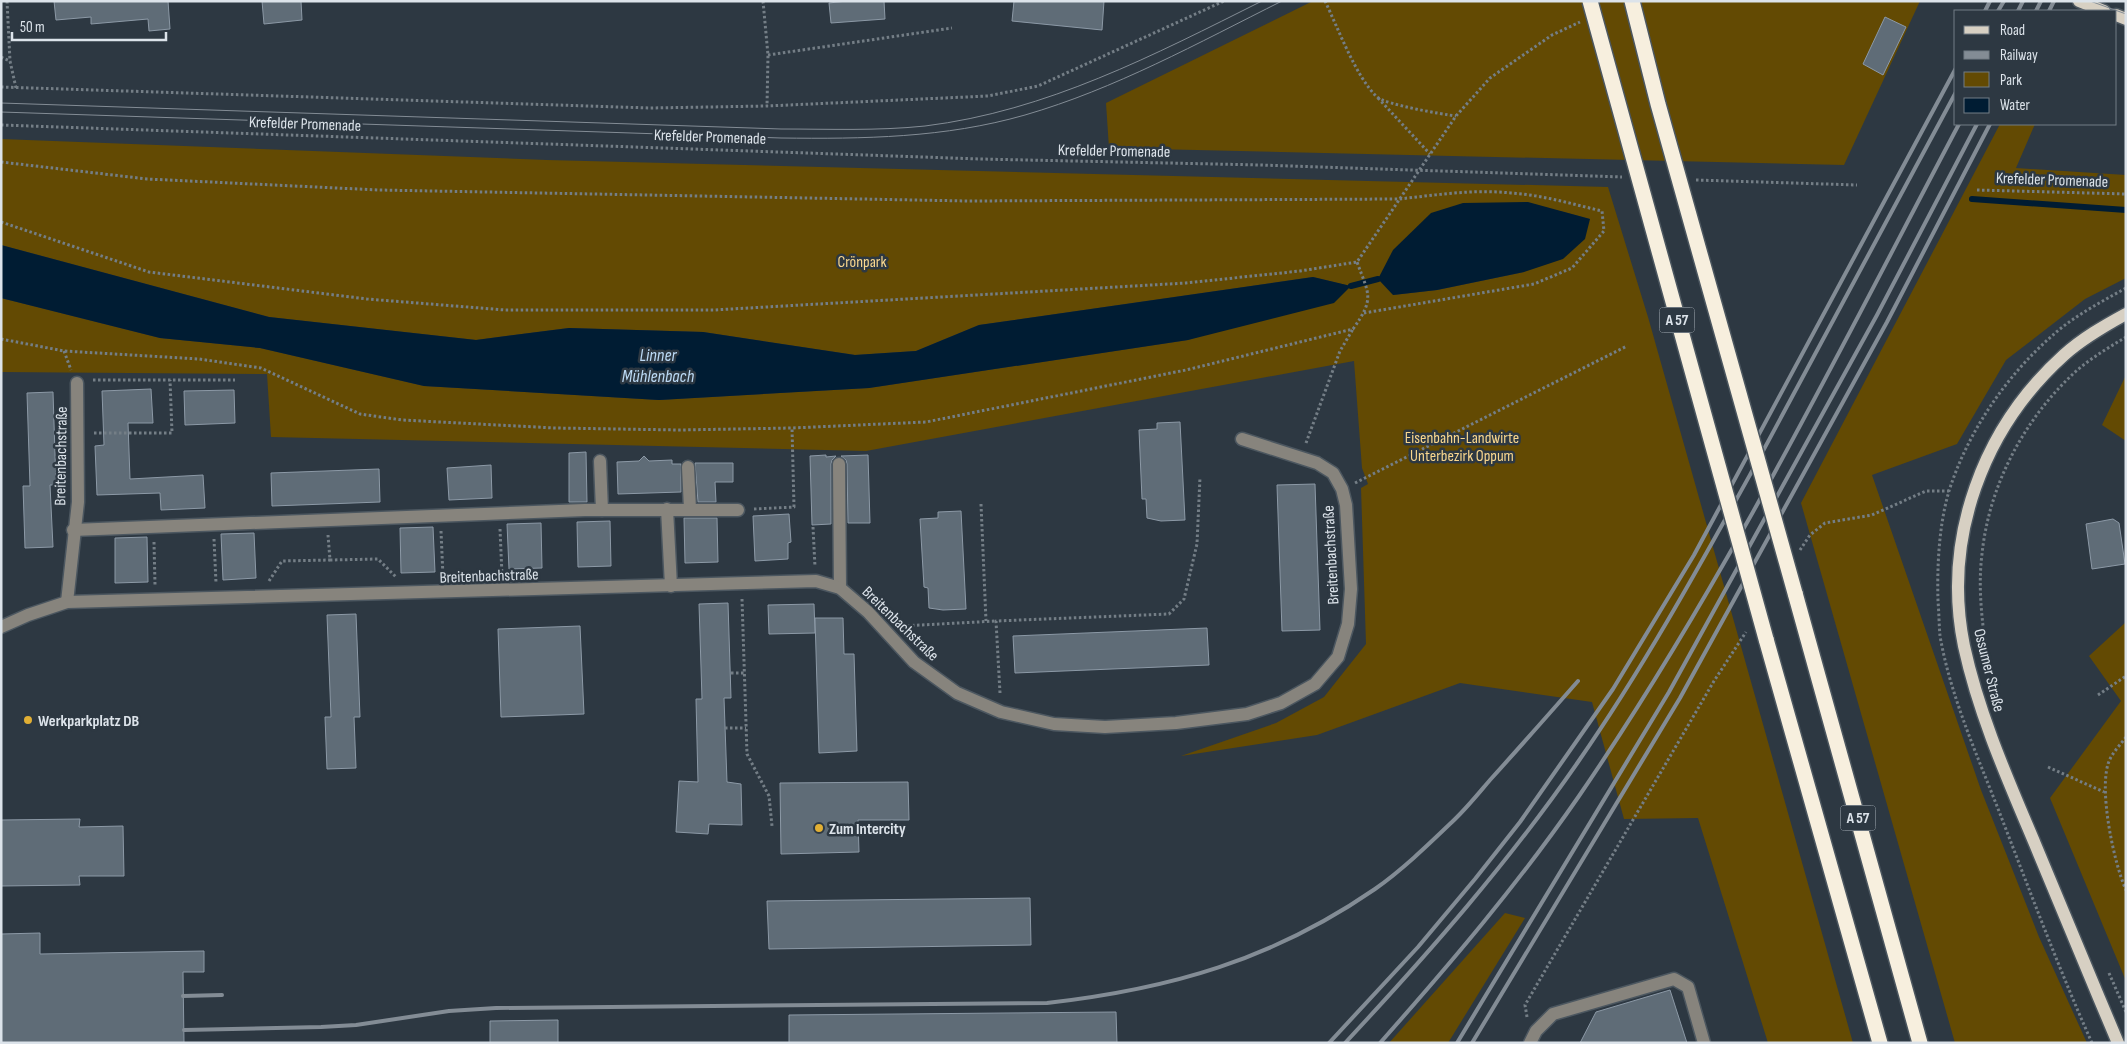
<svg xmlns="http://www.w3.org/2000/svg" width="2127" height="1044" viewBox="0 0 2127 1044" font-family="'Sofia Sans Condensed',sans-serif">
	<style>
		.green { fill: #634a03; fill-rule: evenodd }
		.water { fill: #001c33 }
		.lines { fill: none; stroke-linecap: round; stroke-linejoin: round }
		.stream { stroke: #001c33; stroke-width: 6 }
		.building { fill: #5f6c77; stroke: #8c99a6 }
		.minor-casing { stroke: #4c5760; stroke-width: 15 }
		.major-casing { stroke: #4c5760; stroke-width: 15 }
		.highway-casing { stroke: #4c5760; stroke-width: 18 }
		.path { stroke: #747e86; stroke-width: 3; stroke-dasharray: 2.5 2.5; stroke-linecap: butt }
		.minor { stroke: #87847d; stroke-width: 12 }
		.major { stroke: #d7d0c3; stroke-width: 12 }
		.highway { stroke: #f7efde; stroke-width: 15 }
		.tram { stroke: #838c95; stroke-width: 1 }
		.rail { stroke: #838c95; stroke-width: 4 }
		.highway-bridge-casing { stroke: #4c5760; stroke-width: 18; stroke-linecap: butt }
		.highway-bridge { stroke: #f7efde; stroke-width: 15 }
		.poi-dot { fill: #e1af34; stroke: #2d3842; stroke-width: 2 }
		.labels { text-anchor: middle; stroke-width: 5; stroke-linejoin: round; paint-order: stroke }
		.shield { fill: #2d3842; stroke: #a8b0b8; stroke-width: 1 }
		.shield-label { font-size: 15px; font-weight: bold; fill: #dce3ea }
		.street-label { font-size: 16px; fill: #dce3ea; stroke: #2d3842 }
		.park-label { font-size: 16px; fill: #f9d78e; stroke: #2d3842 }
		.poi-label { font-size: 16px; font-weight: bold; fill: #dce3ea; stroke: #2d3842; text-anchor: start }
		.water-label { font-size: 18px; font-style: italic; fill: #bcdaf5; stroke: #2d3842 }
	</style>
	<rect width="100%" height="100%" fill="#2d3842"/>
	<!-- green -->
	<g class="green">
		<path d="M1313,1H1920L1844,165L1109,148L1106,103Z"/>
		<path d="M2000,124H2035L2016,168L2126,175V278L2085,299L2006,360L1957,444L1872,475L1981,790L2039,937L2087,1043H1955L1801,503Z"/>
		<path d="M1,139L547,160L1608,187L1648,317L1853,1043H1768L1698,818L1624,819L1592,702L1460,683L1317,735L1181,756L1276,723L1324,697L1366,644L1361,488L1368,484L1362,468L1354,361L866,451L271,437L267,374L1,372V298L160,338L260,348L424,386L659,400L869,388L1188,340L1350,286L1313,277L979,325L916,351L855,355L703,332L569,328L476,340L269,317L1,245ZM1560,211L1590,219L1524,272L1437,290L1393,295Z"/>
		<path d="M2126,375V441L2102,425Z"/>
		<path d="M2126,622V981L2050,798L2121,701L2089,656Z"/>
		<path d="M1505,913L1525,918L1448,1043H1389Z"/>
	</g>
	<!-- water -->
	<g class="water">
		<path d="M1528,202L1590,219L1585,239L1563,259L1524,272L1437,290L1393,295L1378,279L1393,250L1431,213L1463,203Z"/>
		<path d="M1,245L269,317L476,340L569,328L703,332L855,355L916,351L979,325L1313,277L1351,286L1334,303L1188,340L869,388L659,400L424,386L260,348L160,338L1,298Z"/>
	</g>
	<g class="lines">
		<!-- stream -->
		<g class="stream">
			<path d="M1972,199L2126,210"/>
			<path d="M1351,286L1378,279"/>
		</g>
	</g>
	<!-- building -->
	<g class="building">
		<path d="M54,1H168L170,29L149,31L148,19L91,24V17L56,20Z"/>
		<path d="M262,1H301L302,20L264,24Z"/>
		<path d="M847,1H884L885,19L831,23L829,3Z"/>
		<path d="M1014,1H1104L1102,30L1012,21Z"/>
		<path d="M1885,17L1906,27L1883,75L1863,64Z"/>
		<path d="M151,389L153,423H128L130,479L203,475L205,508L161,510L160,493L97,495L95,446L104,445L102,391Z"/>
		<path d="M234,390L235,423L185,425L184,391Z"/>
		<path d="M53,392L56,485H50L53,547L25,548L23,486H30L27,393Z"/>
		<path d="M1180,422L1185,520L1161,521L1147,518L1146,499H1142L1139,430L1157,429V423Z"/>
		<path d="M586,452L587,502H569V453Z"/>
		<path d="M826,455V457L836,456L832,460L831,464V524L812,525L810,456Z"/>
		<path d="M868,455L870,523H848L847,464L846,460L841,456Z"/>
		<path d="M644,456L649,461L672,460V464H681V492L618,494L617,462L639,461Z"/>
		<path d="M695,463H733V482H715L716,502H698Z"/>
		<path d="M491,465L492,498L449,500L447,468Z"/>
		<path d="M379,469L380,502L272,506L271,473Z"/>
		<path d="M1315,484L1320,630L1282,631L1277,485Z"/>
		<path d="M961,511L966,609L943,610L929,608L928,588L924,587L920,519L938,518V512Z"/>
		<path d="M789,514L791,542L788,543V559L755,561L753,516Z"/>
		<path d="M684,518H717L718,562L685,563Z"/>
		<path d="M2113,519L2119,523L2125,564L2092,569L2086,524Z"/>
		<path d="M610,521L611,566L578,567L577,522Z"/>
		<path d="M541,523L542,568L509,569L507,524Z"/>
		<path d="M433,527L435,572L401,573L400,528Z"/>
		<path d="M254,533L256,578L223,580L221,534Z"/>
		<path d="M147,537L148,582L115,583V538Z"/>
		<path d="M728,603L731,698H724L727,782L741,784L742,825L709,824L708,834L676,832L679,781L698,782L696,699H702L699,604Z"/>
		<path d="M814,604L815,633L769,634L768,605Z"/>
		<path d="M356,614L360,717H354L356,768L327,769L325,717H331L327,615Z"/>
		<path d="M815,618H843L844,654H854L857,751L819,753Z"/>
		<path d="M580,626L584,714L501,717L498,629Z"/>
		<path d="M1207,628L1209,665L1015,673L1013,636Z"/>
		<path d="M908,782L909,820H858L859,852L781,854L780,783Z"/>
		<path d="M80,819L79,827L123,826L124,876H79L80,885L1,886V820Z"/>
		<path d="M1030,898L1031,945L769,949L767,901Z"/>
		<path d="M40,933V954L204,951V972H183L184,1043H1V934Z"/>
		<path d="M1670,990L1687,1043H1580L1596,1012Z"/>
		<path d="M1116,1012L1117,1043H789V1015Z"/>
		<path d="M558,1020V1043H490V1021Z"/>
	</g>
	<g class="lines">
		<!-- minor casing -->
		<g class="minor-casing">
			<g id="minor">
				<path d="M600,461L602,510"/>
				<path d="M839,464L840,588"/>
				<path d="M688,467L690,509"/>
				<path d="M667,509L671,586"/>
				<path d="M73,530L585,510H738"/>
				<path d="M67,602L78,502L77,383"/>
				<path d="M1,627L28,615L67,602L816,581L840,588L868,612L914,662L957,693L1001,712L1054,724L1105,727L1176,723L1247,714L1281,703L1315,684L1338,657L1348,624L1351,589L1346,505L1342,489L1333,473L1317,463L1242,439"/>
				<path d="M1530,1043L1536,1031L1553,1014L1674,979L1688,987L1704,1043"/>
			</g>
		</g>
		<!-- major casing -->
		<g class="major-casing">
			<g id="major">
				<path d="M2079,1L2104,11"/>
				<path d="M2116,15L2126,19"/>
				<path d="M2118,1043C2090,977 2063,911 2035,844C2008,780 1979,715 1964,646C1942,538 1983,428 2064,355C2083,338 2104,326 2126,314"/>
			</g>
		</g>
		<!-- highway casing -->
		<g class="highway-casing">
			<g id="highway">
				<path d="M1795,593L1920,1043"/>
				<path d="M1766,639L1880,1043"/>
			</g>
		</g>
		<!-- path -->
		<g class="path">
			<path d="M7,1L10,61"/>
			<path d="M763,1L768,55L767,106"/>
			<path d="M1325,1C1338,28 1356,77 1377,97C1387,105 1441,114 1456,116"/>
			<path d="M768,55L952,28"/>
			<path d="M1,57L10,61L16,88"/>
			<path d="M1,87L650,108L767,106L988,96L1038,86L1224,1"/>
			<path d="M1378,98L1430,154"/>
			<path d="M1,125L980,159L1261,165L1622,177"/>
			<path d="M1,162L147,179L379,190L968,201L1399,199C1436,195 1474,189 1511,193C1542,195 1572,204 1602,211L1604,231L1572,268L1534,284L1364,313"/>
			<path d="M1696,180L1857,185"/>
			<path d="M1977,190L2126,194"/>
			<path d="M1,222L149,272L367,299L505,310H714L1186,283L1300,271L1357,262L1456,116L1490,78L1552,35L1580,22"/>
			<path d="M1,339L64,351L199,359L261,368L360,414L402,420L555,428L679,430L792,428L926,422L1186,370L1353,329C1375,298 1369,295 1357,262"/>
			<path d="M64,351L71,370"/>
			<path d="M93,380H235"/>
			<path d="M94,433H172L170,380"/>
			<path d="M1306,443L1340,351L1353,329"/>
			<path d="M1355,483L1627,346"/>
			<path d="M981,504L986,621"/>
			<path d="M754,509L794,507L792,428"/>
			<path d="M813,527L815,567"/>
			<path d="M500,529L502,575"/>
			<path d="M441,531L443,577"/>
			<path d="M328,535L330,560L378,559L396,577"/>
			<path d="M214,539L216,583"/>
			<path d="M154,542L155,585"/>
			<path d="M1800,550L1810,535L1825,523L1872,515L1926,491H1949"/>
			<path d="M269,581L282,561L330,560"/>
			<path d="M742,599L747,754L769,796L772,826"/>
			<path d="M902,626L996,621"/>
			<path d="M731,673H744"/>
			<path d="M1990,675C1984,636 1977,594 1982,554C1989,486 2023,421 2073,374C2089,359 2108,348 2126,337"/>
			<path d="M1000,693L996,621L1169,614L1184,599L1197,544L1200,477"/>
			<path d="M2098,695L2126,676"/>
			<path d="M725,728H746"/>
			<path d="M2126,737C2121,744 2114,751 2110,759C2097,785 2114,864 2126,890"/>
			<path d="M2048,767L2104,792"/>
			<path d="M2109,973L2126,1012"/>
			<path d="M1527,1017L1525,1005L1714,681L1746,632"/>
			<path d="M2092,1043C2059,969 2031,894 2002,819C1979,759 1951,699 1940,636C1939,625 1939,613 1938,601C1937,565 1939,525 1949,491C1968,431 2007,375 2053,335C2074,316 2101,302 2126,288"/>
		</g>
		<!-- minor -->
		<use href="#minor" class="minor"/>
		<!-- major -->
		<use href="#major" class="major"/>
		<!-- highway -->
		<use href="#highway" class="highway"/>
		<!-- tram -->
		<g class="tram">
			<path d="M2090,1L2126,14"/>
			<path d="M1,103L781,129C829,129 877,131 925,126C1047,111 1154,55 1262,1"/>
			<path d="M1,112L781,138C863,139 945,138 1025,115C1115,89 1198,43 1282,1"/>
		</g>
		<!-- rail -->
		<g class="rail">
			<path d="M1985,11L1990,1"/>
			<path d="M1998,11L2004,1"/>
			<path d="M2018,11L2023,1"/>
			<path d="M2036,11L2041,1"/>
			<path d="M2049,11L2054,1"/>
			<path d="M183,996L222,995"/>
			<path d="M184,1030L321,1027L356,1025L449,1011L496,1008L1047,1003C1170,989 1272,960 1375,889C1402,870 1428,845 1452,822C1466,809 1478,794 1490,780C1520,747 1549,714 1578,681"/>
			<path d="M1329,1043L1418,947L1475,879L1520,822L1613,689L1694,555L1956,68"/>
			<path d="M1345,1043C1429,953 1508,863 1578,762C1644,667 1700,565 1756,464C1824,340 1890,216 1956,92"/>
			<path d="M1380,1043C1450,964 1519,883 1579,796C1725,583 1839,351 1959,124"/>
			<path d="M1457,1043L1669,692L1877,315L1977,124"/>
			<path d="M1472,1043L1680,698L1887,322L1990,124"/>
		</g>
		<!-- highway-bridge casing -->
		<g class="highway-bridge-casing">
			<g id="highway-bridge">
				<path d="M1590,1L1766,639"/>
				<path d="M1632,1L1658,104L1795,593"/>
			</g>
		</g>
		<!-- highway-bridge -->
		<use href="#highway-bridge" class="highway-bridge"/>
	</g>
	<!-- markers -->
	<g class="poi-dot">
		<circle cx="28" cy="720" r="5"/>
		<circle cx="819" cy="828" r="5"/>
	</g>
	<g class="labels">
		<!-- shield labels -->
		<g class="shield">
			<rect x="1659.5" y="307.5" width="35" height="25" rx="4"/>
			<rect x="1840.5" y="805.5" width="35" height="25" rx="4"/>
		</g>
		<g class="shield-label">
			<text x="1677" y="325">A 57</text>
			<text x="1858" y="823">A 57</text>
		</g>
		<!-- street labels -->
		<g class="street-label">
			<text transform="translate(305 123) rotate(2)" y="6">Krefelder Promenade</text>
			<text transform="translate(710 136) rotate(2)" y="6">Krefelder Promenade</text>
			<text transform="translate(1114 150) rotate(1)" y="6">Krefelder Promenade</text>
			<text transform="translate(2052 179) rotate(2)" y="6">Krefelder Promenade</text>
			<text transform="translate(60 456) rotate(-89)" y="6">Breitenbachstraße</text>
			<text transform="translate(1330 555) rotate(-93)" y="6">Breitenbachstraße</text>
			<text transform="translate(489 575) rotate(-2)" y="6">Breitenbachstraße</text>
			<text transform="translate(901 623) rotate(44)" y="6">Breitenbachstraße</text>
			<text transform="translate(1990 670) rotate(76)" y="6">Ossumer Straße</text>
		</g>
		<!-- park labels -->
		<g class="park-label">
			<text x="862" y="267">Crönpark</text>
			<text x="1462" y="443">Eisenbahn-Landwirte<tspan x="1462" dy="18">Unterbezirk Oppum</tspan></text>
		</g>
		<!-- poi labels -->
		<g class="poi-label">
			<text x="38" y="726">Werkparkplatz DB</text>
			<text x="829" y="834">Zum Intercity</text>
		</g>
		<!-- water labels -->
		<g class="water-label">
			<text x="658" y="361">Linner<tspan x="658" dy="21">Mühlenbach</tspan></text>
		</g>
	</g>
	<!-- border -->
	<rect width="2127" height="1044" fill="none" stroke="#dce3ea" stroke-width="5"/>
	<!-- legend -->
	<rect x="1954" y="10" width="162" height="115" fill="#2d3842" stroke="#737c85"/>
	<rect x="1964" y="26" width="25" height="8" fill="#d7d0c3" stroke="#737c85"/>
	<text x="2000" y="35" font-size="15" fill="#dce3ea">Road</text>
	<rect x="1964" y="51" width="25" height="8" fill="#838c95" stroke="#737c85"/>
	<text x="2000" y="60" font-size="15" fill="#dce3ea">Railway</text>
	<rect x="1964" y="72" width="25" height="15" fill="#634a03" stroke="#737c85"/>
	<text x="2000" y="85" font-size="15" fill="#dce3ea">Park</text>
	<rect x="1964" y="98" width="25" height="15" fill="#001c33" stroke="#737c85"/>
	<text x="2000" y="110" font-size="15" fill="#dce3ea">Water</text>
	<!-- scale -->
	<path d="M12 32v8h154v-8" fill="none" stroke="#dce3ea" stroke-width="2.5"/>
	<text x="20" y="32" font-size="15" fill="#dce3ea" stroke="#2d3842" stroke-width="4" paint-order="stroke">50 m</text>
</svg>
